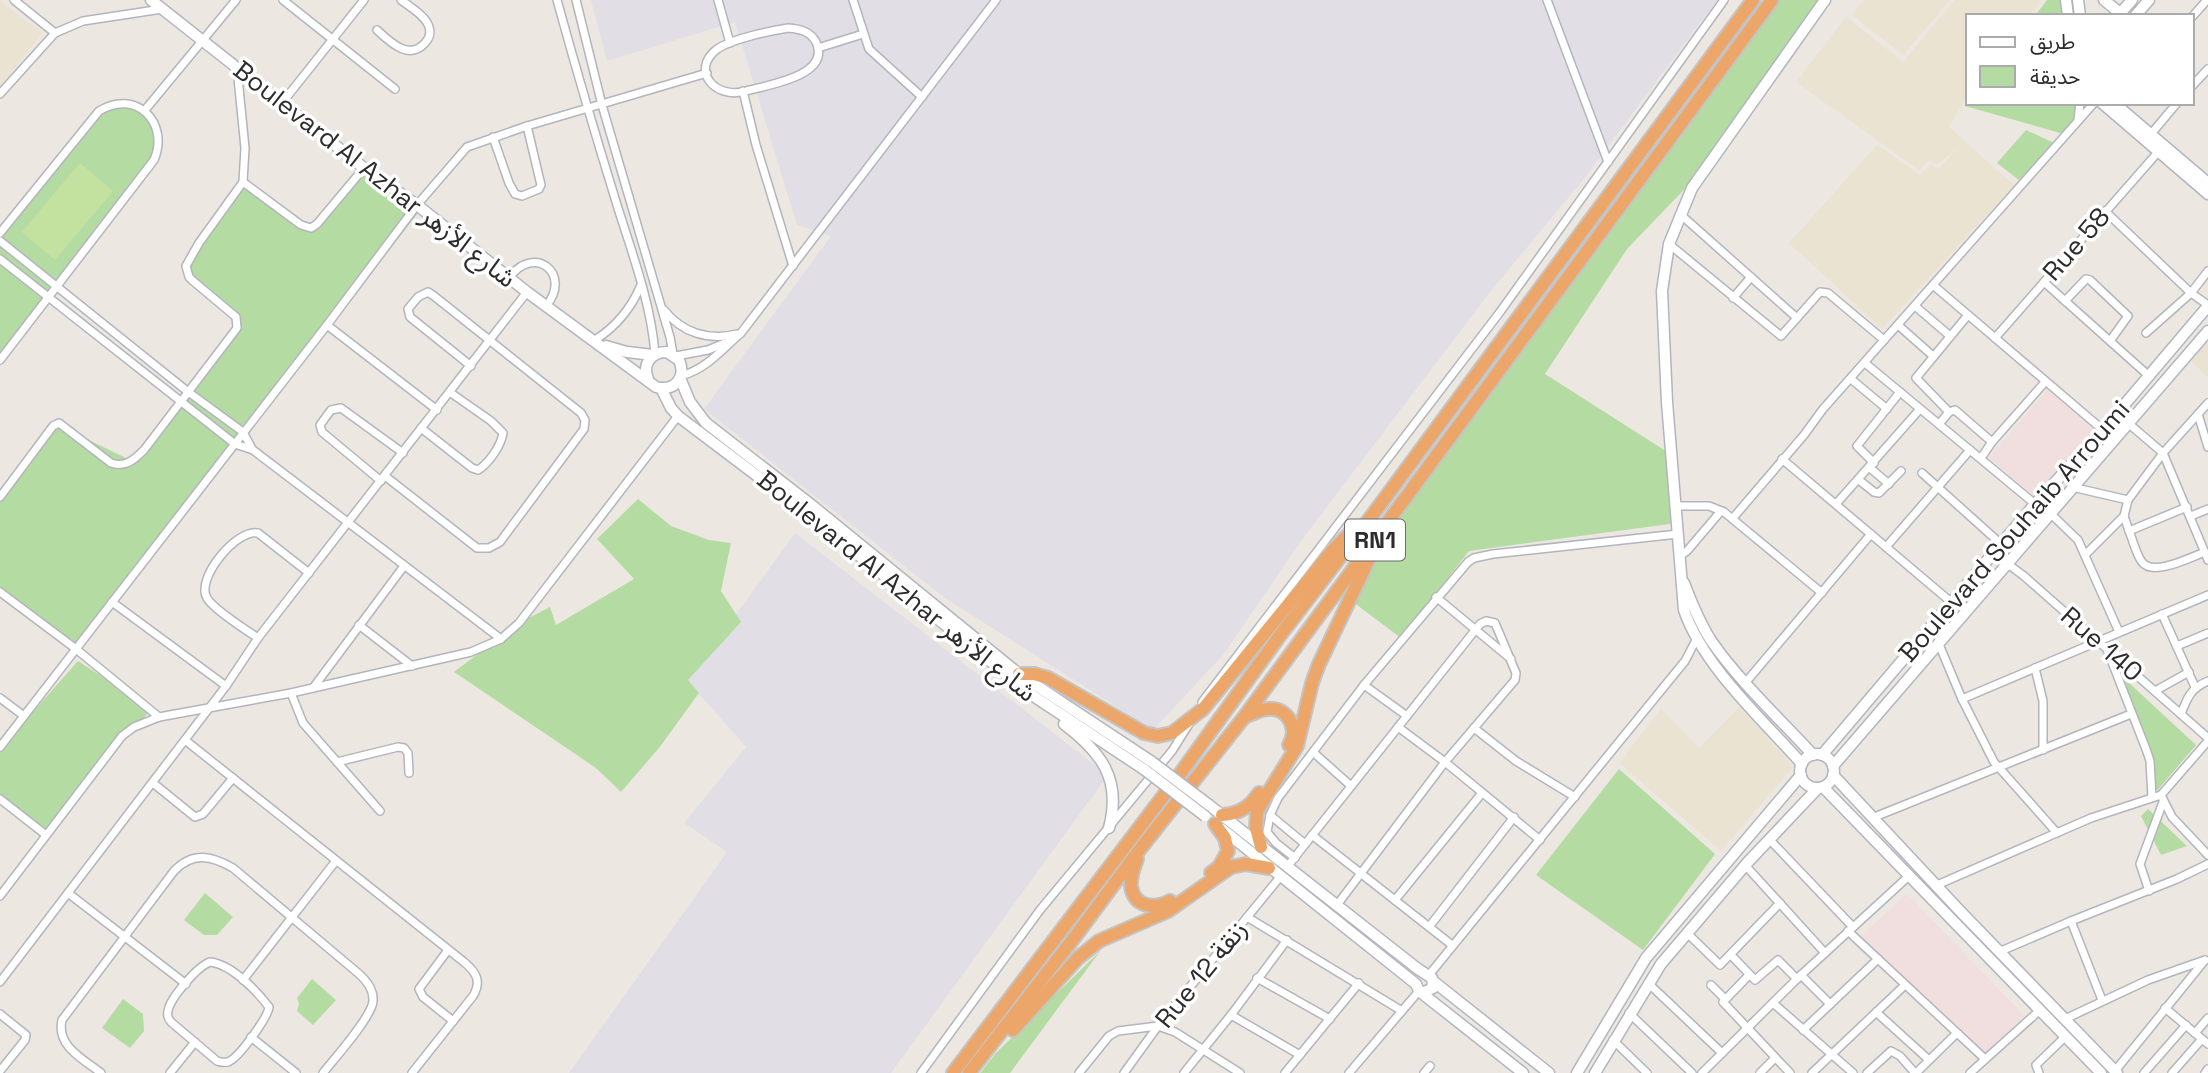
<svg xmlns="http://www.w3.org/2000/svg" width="2208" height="1073" viewBox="0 0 2208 1073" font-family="'Space Grotesk','Noto Sans Arabic',sans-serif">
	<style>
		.industrial { fill: #e1dfe5 }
		.education { fill: #ebe3d1 }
		.medical { fill: #f1dede }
		.green { fill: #b4dca2 }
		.pitch { fill: #c4e29f }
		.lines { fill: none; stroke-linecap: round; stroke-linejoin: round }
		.street-casing { stroke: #b3b5be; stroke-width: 10 }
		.secondary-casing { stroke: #b3b5be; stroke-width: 13 }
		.highway-casing { stroke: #c4c4c4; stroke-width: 16 }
		.street { stroke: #fff; stroke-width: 7 }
		.secondary { stroke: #fff; stroke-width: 10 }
		.highway { stroke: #eda66a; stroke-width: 12 }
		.secondary-bridge-casing { stroke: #b3b5be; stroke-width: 13; stroke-linecap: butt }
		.secondary-bridge { stroke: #fff; stroke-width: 10 }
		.labels { text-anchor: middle; stroke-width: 7; stroke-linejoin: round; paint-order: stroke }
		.shield { fill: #fff; stroke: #6b6b6b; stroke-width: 2 }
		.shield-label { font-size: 24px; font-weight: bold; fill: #2c2c2c }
		.street-label { font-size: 26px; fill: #2c2c2c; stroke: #fff }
	</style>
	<rect width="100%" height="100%" fill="#ece7e0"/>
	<!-- industrial -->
	<g class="industrial">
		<path d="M591,0H1717L1583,180L1490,292L1301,541L1223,655L1153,730L945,598L704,409L831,236L797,225L735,22L607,61Z"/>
		<path d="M795,533L1108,775L891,1073H569L727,852L684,823L746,747L688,681Z"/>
	</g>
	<!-- education -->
	<g class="education">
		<path d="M1864,0H1950L1903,55L1852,15Z"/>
		<path d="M1955,0H2042L2029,16H1968V20L1961,16L1968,23V94L1949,127L2014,185L1882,329L1789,243L1877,145L1920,175L1931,165L1939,169L1959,146L1938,164L1929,161L1919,170L1796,82L1846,17L1903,62Z"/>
		<path d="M0,1L42,33L0,88Z"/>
		<path d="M2206,342L2208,344V378L2191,361Z"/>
		<path d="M1739,707L1793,767L1721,851L1619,763L1661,709L1699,748Z"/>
	</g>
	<!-- medical -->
	<g class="medical">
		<path d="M2047,390L2094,430L2036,497L1989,458Z"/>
		<path d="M1907,894L2024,1016L1982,1055L1861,936Z"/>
	</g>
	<!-- green -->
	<g class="green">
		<path d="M1772,0H1825L1701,172L1627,249L1545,374L1672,455L1677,523L1469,551L1401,638L1349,599L1367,563L1448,442Z"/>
		<path d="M2047,0H2065L2068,16H2035Z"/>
		<path d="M1968,102V103H2095L2067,135L1965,106Z"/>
		<path d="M112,104L147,110L158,128L157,151L0,359V233L94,114Z"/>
		<path d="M2026,130L2054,143L2019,180L1997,163Z"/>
		<path d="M367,167L421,209L240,442L212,426L235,444L77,650L0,589V499L58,425L132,461L239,327L186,266L243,182L314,230Z"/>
		<path d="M638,499L671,526L709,540L731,543L721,591L741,622L688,680L699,693L659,748L621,792L596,768L454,672L519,623L550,607L556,625L634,579L597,539Z"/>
		<path d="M78,661L152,709L129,733L49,835L0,794V749Z"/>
		<path d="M2116,671L2196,745L2155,793L2153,759Z"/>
		<path d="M1619,769L1715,854L1643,950L1536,875Z"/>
		<path d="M2148,809L2187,846L2161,855L2141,816Z"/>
		<path d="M205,893L233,917L217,935H204L184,920Z"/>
		<path d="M1101,950L1010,1073H980L995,1054Z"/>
		<path d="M312,979L336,1000L313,1025L297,1011L299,1004L297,998Z"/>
		<path d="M123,999L143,1014L144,1031L130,1048L102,1028Z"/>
	</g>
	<!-- pitch -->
	<path class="pitch" d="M80,163L113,191L55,260L22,232Z"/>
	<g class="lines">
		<!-- street casing -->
		<g class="street-casing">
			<g id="street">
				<path d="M14,0L55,33"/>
				<path d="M283,0L395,89"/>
				<path d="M557,0C576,69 596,137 617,205C632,253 651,303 655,354"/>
				<path d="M576,0L602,105L670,337L673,354"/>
				<path d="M718,0L730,43"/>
				<path d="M853,0L869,49L922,97"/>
				<path d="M1547,0L1608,162"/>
				<path d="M2192,17L2207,0"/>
				<path d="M788,28C800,29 810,31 816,42C832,76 767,85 746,91C714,100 691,70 716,50C730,39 770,31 788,28Z"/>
				<path d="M377,30C390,42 409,61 425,43C429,39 431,33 429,27C426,16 410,7 401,0"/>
				<path d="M818,48L863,34"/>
				<path d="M2192,86L2208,69"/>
				<path d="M743,91L756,145L793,266"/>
				<path d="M0,94L55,33L83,21L162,9"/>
				<path d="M282,103L364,0"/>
				<path d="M145,110L236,0"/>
				<path d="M2078,120L2080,103"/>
				<path d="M2151,134L2177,103"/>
				<path d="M493,137L509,183L515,194L522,196L539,189L541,185L527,126"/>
				<path d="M243,182L301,225L311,228L317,224L364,168"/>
				<path d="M2105,211L2191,293L2208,305"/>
				<path d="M1680,214L1797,318L1820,292L1828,293L1884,340"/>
				<path d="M0,233L99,111C136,88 170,123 154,160L0,360"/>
				<path d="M0,241L187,391L243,432L252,449"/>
				<path d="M1669,244L1781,336L1797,318"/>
				<path d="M0,259L235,444L253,450L501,639"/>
				<path d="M509,278C534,243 573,274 546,306"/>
				<path d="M2044,282L2149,376"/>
				<path d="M1933,285L2103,430"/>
				<path d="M1733,298L1751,277"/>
				<path d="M2065,301L2086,279L2090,280L2128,316L2110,341"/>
				<path d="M1915,306L1950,336"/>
				<path d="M664,310C682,333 709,341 737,334"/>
				<path d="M327,325L437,410"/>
				<path d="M1898,325L1933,356"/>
				<path d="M2146,333L2191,293L2208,271"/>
				<path d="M1995,338L2159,151"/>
				<path d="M595,340C617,326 631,309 641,285"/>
				<path d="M676,356L708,350L730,341"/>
				<path d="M1865,363L2035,504"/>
				<path d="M681,376C708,368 721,350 741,333L996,0"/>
				<path d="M1851,379L1887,409"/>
				<path d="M1949,412L1916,378L1968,315"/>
				<path d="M2198,414L2208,447"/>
				<path d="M1940,423L1949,412L1955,410L1992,442"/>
				<path d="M2128,423L2163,453L2208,560"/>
				<path d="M421,428L472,468L478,470C489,463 501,446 503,433L491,421L451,393"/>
				<path d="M1981,458L1992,442L2045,382"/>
				<path d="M1782,459L1951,602"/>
				<path d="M1874,463L1857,446L1900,392"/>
				<path d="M1870,468L1889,484"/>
				<path d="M1922,473L2001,544"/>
				<path d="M385,476L477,548H489L500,542L584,429L585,420L581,413L434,296L428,292L418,297L408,309L410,317L471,366"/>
				<path d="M1859,480L1874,492L1879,493L1901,471"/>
				<path d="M381,481L322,432L320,425L331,410L341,408L403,453"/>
				<path d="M2072,487L2128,500"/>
				<path d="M0,497L53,426L59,423L111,463C125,468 134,460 144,450L237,328L236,317L193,281L189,277L186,266L199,243L243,182L245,148L237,68"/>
				<path d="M1836,504L1920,409"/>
				<path d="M1676,506H1709L1724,512L1822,593"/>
				<path d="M2050,513L2078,540L2119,632"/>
				<path d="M2124,516L2129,531L2187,507"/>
				<path d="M2191,516L2208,509"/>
				<path d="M1733,518L1804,435L1823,409L2094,103"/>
				<path d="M2129,531C2133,540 2136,554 2142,562C2153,577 2191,557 2205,552"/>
				<path d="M1886,547L1970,450"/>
				<path d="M1993,553L2024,576L2208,738"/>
				<path d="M2086,554L2124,516L2128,500L2163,453L2208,403"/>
				<path d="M1680,556L1687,551L1721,511"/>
				<path d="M0,592L76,649L159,717"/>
				<path d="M1436,597L1511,659"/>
				<path d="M112,602L226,686"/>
				<path d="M2162,614L2195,687"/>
				<path d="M359,625L412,666"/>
				<path d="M258,638C246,630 213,609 207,598C195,579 237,528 258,533L309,573"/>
				<path d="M1938,642L1962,699L1994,762L2057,833"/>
				<path d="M2177,646L2208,633"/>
				<path d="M2108,652L2146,749L2150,761L2152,797"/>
				<path d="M2035,668L2043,701V750"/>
				<path d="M1746,682L1871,534"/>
				<path d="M1364,685L1407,716"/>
				<path d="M313,688L404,566"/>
				<path d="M2155,691L2189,672"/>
				<path d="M291,693L303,723L380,811"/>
				<path d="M0,698L24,716"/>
				<path d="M1962,699L2208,595"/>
				<path d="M1202,702L1500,312L1724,0"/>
				<path d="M2181,714C2187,698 2191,688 2208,681"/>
				<path d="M1398,727L1445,762L1540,840"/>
				<path d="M1474,728L1516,761L1575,797"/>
				<path d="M185,740L464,962C476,972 482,981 473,996L412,1073"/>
				<path d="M2208,741L2161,795L2172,817L2208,855"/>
				<path d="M0,747L327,325L417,205L467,147L527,126L707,73"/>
				<path d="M1313,752L1351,786"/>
				<path d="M337,762L398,747L404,748L408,753L409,773"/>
				<path d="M153,783L195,817L203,814L233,778"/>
				<path d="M0,799L46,835"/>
				<path d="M1270,815L1305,844"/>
				<path d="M1872,818L2131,714"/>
				<path d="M1312,835L1452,945"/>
				<path d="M1769,839L1853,927"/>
				<path d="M1295,858L1276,843L1267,832L1270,815L1278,798L1364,685L1468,562L1474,558L1493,554L1678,534"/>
				<path d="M1745,865L1825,953"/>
				<path d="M1287,867L1480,624L1486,621L1495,623L1516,673L1515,680L1445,762L1337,905"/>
				<path d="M1937,885L2091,818L2161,795"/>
				<path d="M2149,891L2140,864L2163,802"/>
				<path d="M68,893L186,984"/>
				<path d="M0,896L122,736L134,727L159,717L291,693L471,652L501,639L519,623L678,416"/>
				<path d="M1395,900L1482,793"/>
				<path d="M1247,917L1402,1011"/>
				<path d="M2071,921L2102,1000"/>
				<path d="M1429,927L1514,817"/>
				<path d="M1848,931L1985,1059"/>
				<path d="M1687,933L1720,965L1780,903"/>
				<path d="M448,950L419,989L423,997L453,1021"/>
				<path d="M2001,951L2071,921L2177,879L2208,864"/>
				<path d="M1731,955L1755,980L1778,960L1797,979"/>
				<path d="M210,962C231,964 256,990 269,1007C268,1017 239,1058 228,1062C224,1063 221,1062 217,1061L171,1022C168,1018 167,1016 168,1011C170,998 198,966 210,962Z"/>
				<path d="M1429,975L1685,661L1696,640"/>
				<path d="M1749,975L1723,1002L1790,1073"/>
				<path d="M1801,975L1830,1004"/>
				<path d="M1257,978L1330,1019"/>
				<path d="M243,980L335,862"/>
				<path d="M0,982L226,686L258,638L527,292"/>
				<path d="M1648,983L1722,1053"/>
				<path d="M1711,985L1724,998"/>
				<path d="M1773,1003L1853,1073"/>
				<path d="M2165,1008L2208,1044"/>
				<path d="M1876,1012L1929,1060"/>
				<path d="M1629,1013L1692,1073"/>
				<path d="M0,1014L26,1035L25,1040L0,1071"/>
				<path d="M1231,1015L1300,1055"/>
				<path d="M2065,1019L2148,980L2205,960"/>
				<path d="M1803,1030L1878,959"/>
				<path d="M2195,1033L2208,1018"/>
				<path d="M251,1037L296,1073"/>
				<path d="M1613,1040L1647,1073"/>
				<path d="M2115,1071L2205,960"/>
				<path d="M101,1073C83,1059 56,1046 62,1020L174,871C193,851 212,856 233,868L358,973C366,980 374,989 373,1001C372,1017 334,1059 323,1073"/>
				<path d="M170,1073L195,1042"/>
				<path d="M921,1073L1040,910L1172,751L1189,724"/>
				<path d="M1079,1073L1109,1036L1118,1031L1158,1026L1175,1032L1240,1073"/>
				<path d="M1124,1073L1158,1026L1280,877"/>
				<path d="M1184,1073L1231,1015L1287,940"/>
				<path d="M1285,1073L1359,983"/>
				<path d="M1349,1073L1419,991"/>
				<path d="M1424,1073L1430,1066"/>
				<path d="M1702,1073L1801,975L1910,875"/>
				<path d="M1760,1073L1775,1058"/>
				<path d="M1812,1073L1905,985"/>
				<path d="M1867,1073L1891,1051L1900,1056L1915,1073"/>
				<path d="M1916,1073L1957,1033"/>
				<path d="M1970,1073L2040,1010"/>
				<path d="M2039,1073L2036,1065L2066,1036"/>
				<path d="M2144,1073L2186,1025"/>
				<path d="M2172,1073L2202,1039"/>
				<path d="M2205,1073L2208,1069"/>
			</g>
		</g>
		<!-- secondary casing -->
		<g class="secondary-casing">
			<g id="secondary">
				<path d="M151,0L364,168L417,205L527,292L656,387C674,392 687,378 679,360L667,352C651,352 642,364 648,379"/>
				<path d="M2066,0L2068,16"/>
				<path d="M2078,0L2080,16"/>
				<path d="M2104,0L2120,13"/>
				<path d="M2118,16L2132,0"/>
				<path d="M2135,16L2149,0"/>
				<path d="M2102,103L2208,194"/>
				<path d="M2114,103L2208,183"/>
				<path d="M606,346L627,352L653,355"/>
				<path d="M680,378L690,402L706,423L814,507L1019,674L1152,762"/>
				<path d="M661,388L671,408L678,416L809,515L1032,695L1145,770"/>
				<path d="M1684,583C1692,604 1700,624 1712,642C1740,682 1780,719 1813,755"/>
				<path d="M1064,724C1101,752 1122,779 1109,828"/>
				<circle cx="1817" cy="771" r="17"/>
				<path d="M1822,755L2035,504L2103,430L2208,306"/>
				<path d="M1802,764C1763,720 1703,666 1684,610L1667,402L1662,291L1669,244L1692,188L1825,0"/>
				<path d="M1833,766L2208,331"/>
				<path d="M1833,775L1959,910L2117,1073"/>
				<path d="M1823,787L2101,1073"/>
				<path d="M1209,805L1418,969L1432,978L1433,988L1422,993"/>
				<path d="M1222,829L1416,984L1419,991L1523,1073"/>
				<path d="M1433,981L1549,1073"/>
				<path d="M1577,1073L1646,958L1801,775"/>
				<path d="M1595,1073L1661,964L1748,862L1818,788"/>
			</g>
		</g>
		<!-- highway casing -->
		<g class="highway-casing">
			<g id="highway">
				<path d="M1019,674H1034L1048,678L1144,733L1158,736L1172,733L1203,709L1331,552L1355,528"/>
				<path d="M1246,716C1253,714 1260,709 1268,709C1288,707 1299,729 1289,745"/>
				<path d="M1222,815C1239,814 1250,807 1259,793"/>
				<path d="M1261,847L1256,828L1257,811L1297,746L1312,683L1319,664L1369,559"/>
				<path d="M1137,859C1134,867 1130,877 1131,886C1134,908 1155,909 1170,901"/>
				<path d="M1211,873L1219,867L1228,851L1225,838L1215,824"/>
				<path d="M1013,1030L1078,958L1099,941L1168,911L1231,867L1246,864L1269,868"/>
				<path d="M953,1073L1180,774L1278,638L1374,513L1753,0"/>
				<path d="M969,1073L1071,942L1140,849L1245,716L1772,0"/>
			</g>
		</g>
		<!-- street -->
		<use href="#street" class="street"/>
		<!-- secondary -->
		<use href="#secondary" class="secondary"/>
		<!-- highway -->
		<use href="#highway" class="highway"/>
		<!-- secondary-bridge casing -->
		<g class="secondary-bridge-casing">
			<g id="secondary-bridge">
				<path d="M1152,762L1209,805"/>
				<path d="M1145,770L1205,816"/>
			</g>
		</g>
		<!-- secondary-bridge -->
		<use href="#secondary-bridge" class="secondary-bridge"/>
	</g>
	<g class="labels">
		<!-- shield labels -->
		<rect class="shield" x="1345" y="519.5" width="60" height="41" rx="5"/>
		<g class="shield-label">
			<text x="1375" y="548">RN1</text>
		</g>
		<!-- street labels -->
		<g class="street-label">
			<text transform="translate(375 174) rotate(38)" y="9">Boulevard Al Azhar شارع الأزهر</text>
			<text transform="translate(2076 244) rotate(-49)" y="9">Rue 58</text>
			<text transform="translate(2014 531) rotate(-49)" y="9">Boulevard Souhaib Arroumi</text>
			<text transform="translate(897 586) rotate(39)" y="9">Boulevard Al Azhar شارع الأزهر</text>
			<text transform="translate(2102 644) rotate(41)" y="9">Rue 140</text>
			<text transform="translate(1201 974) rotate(-51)" y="9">Rue 12 زنقة</text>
		</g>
	</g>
	<!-- legend -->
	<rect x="1966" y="14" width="228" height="91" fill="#ffffff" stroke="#ababab" stroke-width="2"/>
	<rect x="1980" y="37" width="35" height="10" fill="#ffffff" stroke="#ababab" stroke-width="2"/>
	<text x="2030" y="49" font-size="21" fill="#2c2c2c">طريق</text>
	<rect x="1980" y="66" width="35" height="21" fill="#b4dca2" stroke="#ababab" stroke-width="2"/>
	<text x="2030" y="84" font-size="21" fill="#2c2c2c">حديقة</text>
</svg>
